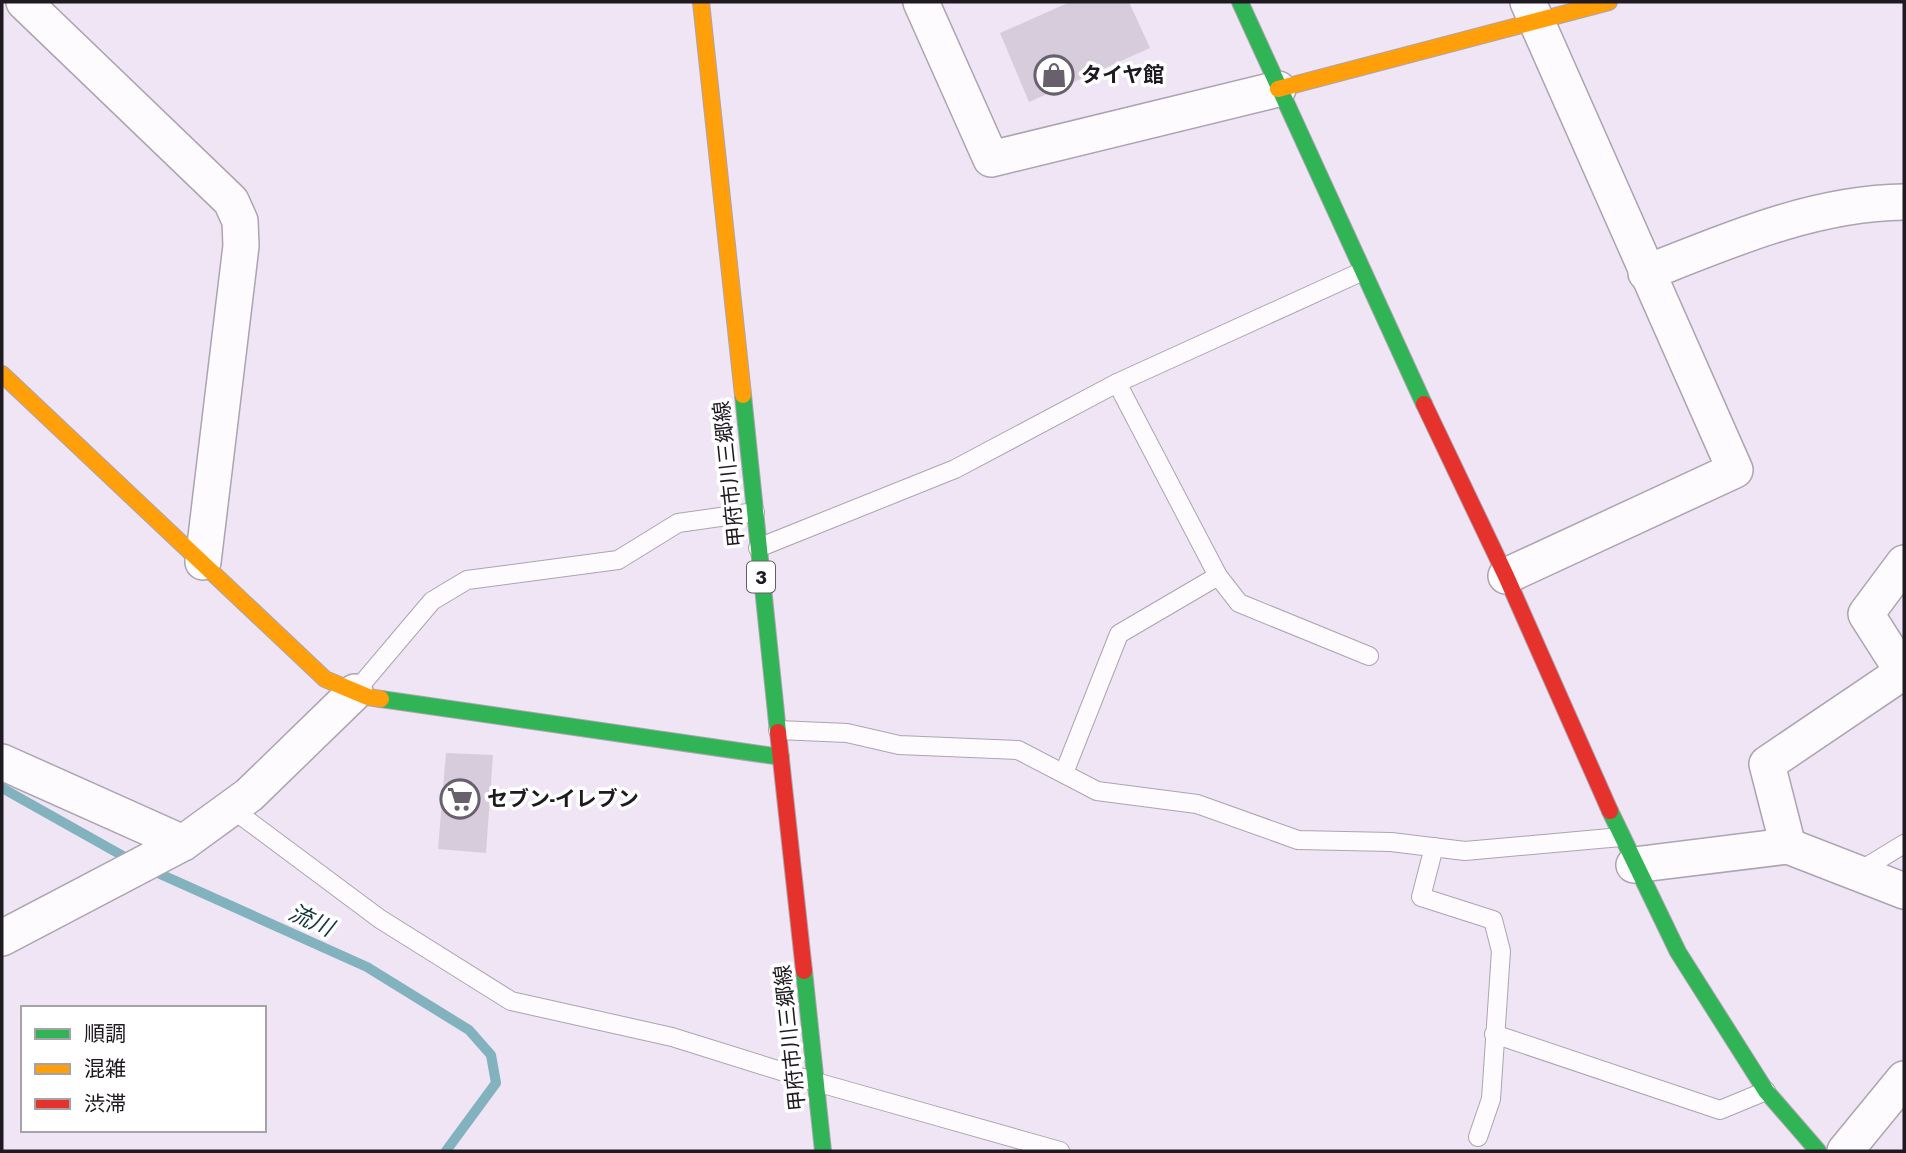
<svg xmlns="http://www.w3.org/2000/svg" width="1906" height="1153" viewBox="0 0 1906 1153" font-family="Jost,'Noto Sans JP',sans-serif">
	<style>
		.lines { fill: none; stroke-linecap: round; stroke-linejoin: round }
		.stream { stroke: #83b2bf; stroke-width: 10 }
		.building { fill: #d6ccdc }
		.lane-casing { stroke: #aca4b0; stroke-width: 20 }
		.street-casing { stroke: #aca4b0; stroke-width: 38 }
		.fast-casing { stroke: #aca4b0; stroke-width: 18 }
		.slow-casing { stroke: #aca4b0; stroke-width: 18 }
		.jam-casing { stroke: #aca4b0; stroke-width: 18 }
		.lane { stroke: #fdfbfe; stroke-width: 18 }
		.street { stroke: #fdfbfe; stroke-width: 35 }
		.fast { stroke: #30b455; stroke-width: 16 }
		.slow { stroke: #ff9f0a; stroke-width: 16 }
		.jam { stroke: #e5322d; stroke-width: 16 }
		.labels { text-anchor: middle; stroke-width: 7; stroke-linejoin: round; paint-order: stroke }
		.shield { fill: #fff; stroke: #625e64; stroke-width: 2 }
		.shield-label { font-size: 19px; font-weight: bold; fill: #1f1922 }
		.poi-label { font-size: 21px; font-weight: bold; fill: #1f1922; stroke: #fff; text-anchor: start }
		.street-label { font-size: 21px; fill: #1f1922; stroke: #fff }
		.water-label { font-size: 23px; font-style: italic; fill: #14373d; stroke: #fff }
	</style>
	<rect width="100%" height="100%" fill="#efe5f5"/>
	<g class="lines">
		<!-- stream -->
		<g class="stream">
			<path d="M2,788L132,861"/>
			<path d="M149,869L367,967L469,1030L491,1055L496,1083L446,1151"/>
		</g>
	</g>
	<!-- building -->
	<g class="building">
		<path d="M1070,2H1129L1150,48L1029,102L1000,33Z"/>
		<path d="M446,753L493,755L486,853L438,849Z"/>
	</g>
	<g class="lines">
		<!-- lane casing -->
		<g class="lane-casing">
			<g id="lane">
				<path d="M1117,383L1218,576L1239,603L1369,656"/>
				<path d="M758,548L955,469L1117,383L1361,272"/>
				<path d="M355,692L432,601L467,580L618,560L678,523L755,512"/>
				<path d="M778,730L847,733L899,745L1018,750L1097,791L1197,804L1298,840L1391,842L1465,851L1621,837"/>
				<path d="M1064,773L1119,634L1218,576"/>
				<path d="M231,808L380,919L511,1001L672,1037L816,1082L1060,1151"/>
				<path d="M1434,847L1421,897L1493,920L1501,951L1491,1099L1478,1137"/>
				<path d="M1858,872L1904,844"/>
				<path d="M1494,1034L1720,1110L1766,1091"/>
			</g>
		</g>
		<!-- street casing -->
		<g class="street-casing">
			<g id="street">
				<path d="M24,2L231,201L240,221L241,246L203,562"/>
				<path d="M921,2L991,159L1278,89"/>
				<path d="M1646,273C1729,240 1814,203 1904,202"/>
				<path d="M1506,576L1735,470L1528,2"/>
				<path d="M2,762L183,843"/>
				<path d="M1788,846L1767,764L1903,672L1866,614L1904,563"/>
				<path d="M1634,865L1788,846L1904,891"/>
				<path d="M2,938L183,843L249,795L355,692"/>
				<path d="M1845,1151L1904,1079"/>
			</g>
		</g>
		<!-- fast casing -->
		<g class="fast-casing">
			<g id="fast">
				<path d="M1240,2L1424,404"/>
				<path d="M743,395L778,732"/>
				<path d="M381,699L781,757"/>
				<path d="M1610,811L1678,952L1766,1091L1818,1151"/>
				<path d="M804,971L823,1151"/>
			</g>
		</g>
		<!-- slow casing -->
		<g class="slow-casing">
			<g id="slow">
				<path d="M701,2L743,395"/>
				<path d="M1278,89L1609,2"/>
				<path d="M2,374L325,679L368,697L381,699"/>
			</g>
		</g>
		<!-- jam casing -->
		<g class="jam-casing">
			<g id="jam">
				<path d="M1424,404L1506,576L1610,811"/>
				<path d="M778,732L804,971"/>
			</g>
		</g>
		<!-- lane -->
		<use href="#lane" class="lane"/>
		<!-- street -->
		<use href="#street" class="street"/>
		<!-- fast -->
		<use href="#fast" class="fast"/>
		<!-- slow -->
		<use href="#slow" class="slow"/>
		<!-- jam -->
		<use href="#jam" class="jam"/>
	</g>
	<!-- icons -->
	<defs>
		<g id="shop-ring" transform="scale(2.0125)"><circle r="9.5" fill="#fff" stroke="#68606c" stroke-width="1.5"/><path d="M-5-2.5h2.3a2.7 3.5 0 0 1 5.4 0H5L5.5 6h-11ZM-1.5-2.5h3a1.5 2.3 0 0 0-3 0Z" fill="#68606c"/></g>
		<g id="supermarket-ring" transform="scale(2.0125)"><circle r="9.5" fill="#fff" stroke="#68606c" stroke-width="1.5"/><path d="M-6-5.5h2.5l.6 2H6L4.5 2H-2.5L-4.4-4H-6ZM-1.5 3.2a1.3 1.3 0 1 0 .1 0ZM3 3.2a1.3 1.3 0 1 0 .1 0Z" fill="#68606c"/></g>
	</defs>
	<g fill-rule="evenodd">
		<use href="#shop-ring" x="1054" y="75"/>
		<use href="#supermarket-ring" x="460" y="799"/>
	</g>
	<g class="labels">
		<!-- shield labels -->
		<rect class="shield" x="747" y="561.5" width="28" height="31" rx="5"/>
		<g class="shield-label">
			<text x="761" y="584">3</text>
		</g>
		<!-- poi labels -->
		<g class="poi-label">
			<text x="1081" y="82">タイヤ館</text>
			<text x="487" y="806">セブン-イレブン</text>
		</g>
		<!-- street labels -->
		<g class="street-label">
			<text transform="translate(729 474) rotate(-96)" y="7">甲府市川三郷線</text>
			<text transform="translate(790 1038) rotate(-96)" y="7">甲府市川三郷線</text>
		</g>
		<!-- water labels -->
		<g class="water-label">
			<text transform="translate(311 920) rotate(24)" y="8">流川</text>
		</g>
	</g>
	<!-- border -->
	<rect width="1906" height="1153" fill="none" stroke="#1f1922" stroke-width="7"/>
	<!-- legend -->
	<rect x="21" y="1006" width="245" height="126" fill="#ffffff" stroke="#a5a3a7" stroke-width="2"/>
	<rect x="35" y="1029" width="35" height="10" fill="#30b455" stroke="#a5a3a7" stroke-width="2"/>
	<text x="84" y="1041" font-size="21" fill="#1f1922">順調</text>
	<rect x="35" y="1064" width="35" height="10" fill="#ff9f0a" stroke="#a5a3a7" stroke-width="2"/>
	<text x="84" y="1076" font-size="21" fill="#1f1922">混雑</text>
	<rect x="35" y="1099" width="35" height="10" fill="#e5322d" stroke="#a5a3a7" stroke-width="2"/>
	<text x="84" y="1111" font-size="21" fill="#1f1922">渋滞</text>
</svg>
